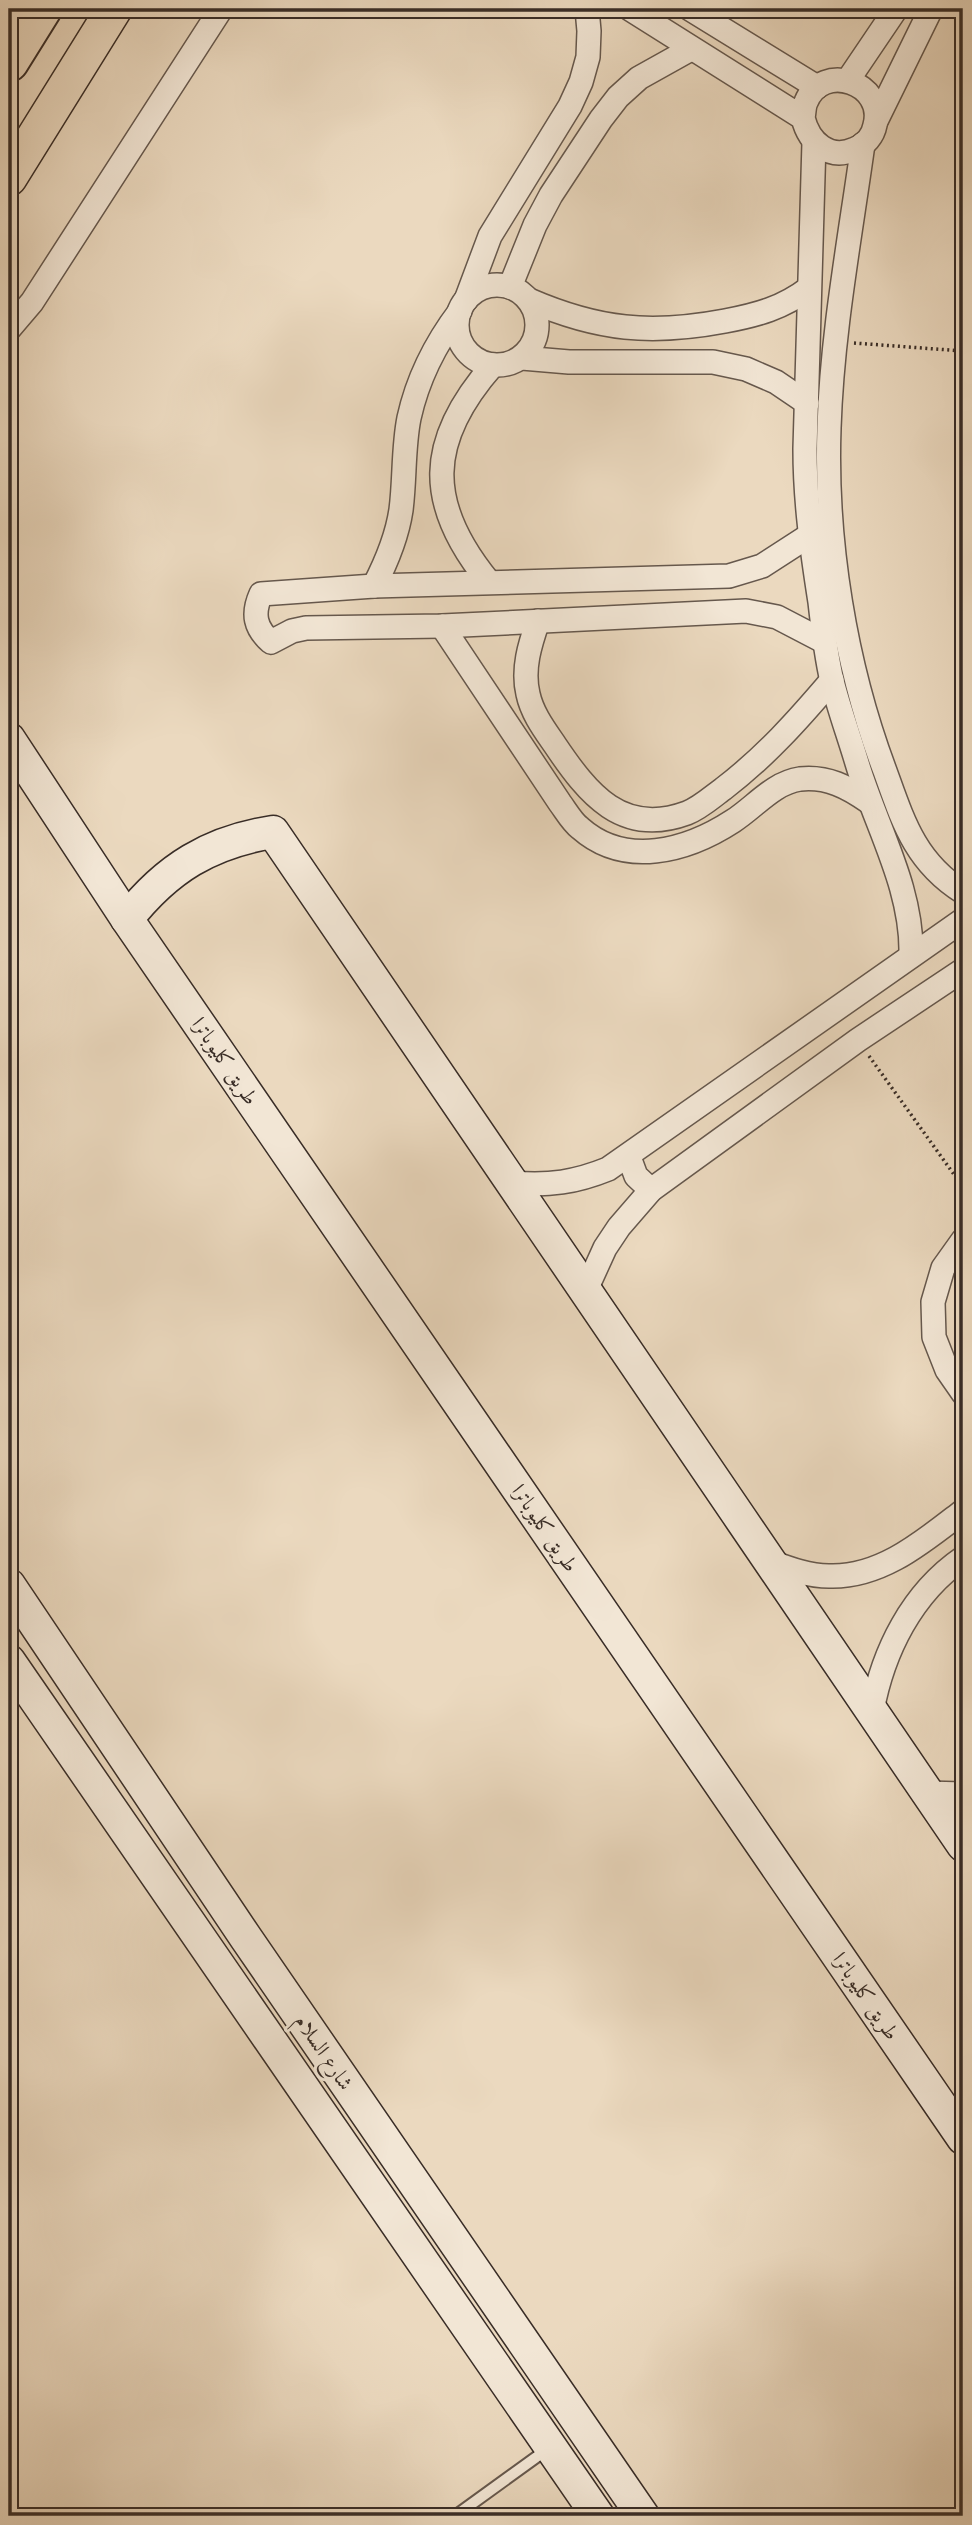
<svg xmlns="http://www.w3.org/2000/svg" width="972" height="2525" viewBox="0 0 972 2525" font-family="'Libre Caslon Text',Amiri,serif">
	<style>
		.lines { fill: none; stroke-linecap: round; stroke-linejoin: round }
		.service-casing { stroke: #66584d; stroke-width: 14 }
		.minor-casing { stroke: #66584d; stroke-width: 26 }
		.secondary-casing { stroke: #392d27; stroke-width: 35 }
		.primary-casing { stroke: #392d27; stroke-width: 38 }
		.trunk-casing { stroke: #392d27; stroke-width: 42 }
		.path { stroke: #392d27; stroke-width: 3.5; stroke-dasharray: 2 3.5; stroke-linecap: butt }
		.service { stroke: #f2e6d5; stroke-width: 10 }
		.minor { stroke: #f2e6d5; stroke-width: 23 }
		.secondary { stroke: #f2e6d5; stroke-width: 32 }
		.primary { stroke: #ebd9bf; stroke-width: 35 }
		.trunk { stroke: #ebd9bf; stroke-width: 38 }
		.labels { text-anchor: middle; stroke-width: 6; stroke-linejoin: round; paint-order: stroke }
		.street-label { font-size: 21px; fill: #392d27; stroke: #f2e6d5 }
	</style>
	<rect width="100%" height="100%" fill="#ebd9bf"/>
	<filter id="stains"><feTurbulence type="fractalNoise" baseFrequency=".00286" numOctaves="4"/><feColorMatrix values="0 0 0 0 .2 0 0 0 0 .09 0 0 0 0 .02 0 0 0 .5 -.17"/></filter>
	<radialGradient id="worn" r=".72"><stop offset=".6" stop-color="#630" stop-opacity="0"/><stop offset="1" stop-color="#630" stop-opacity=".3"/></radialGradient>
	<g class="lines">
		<!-- service casing -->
		<g class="service-casing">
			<path id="service" d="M455,2516L549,2448"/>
		</g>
		<!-- minor casing -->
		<g class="minor-casing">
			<g id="minor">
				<path d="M630,9L803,118C809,142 829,161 855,149C865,145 873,136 875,125C886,83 822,61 806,102C804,106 804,113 803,118"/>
				<path d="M690,9L817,87"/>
				<path d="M848,80L896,9"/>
				<path d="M877,119L931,9"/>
				<path d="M814,142L805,449C805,501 812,551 820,602C823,629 826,656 832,681C839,709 849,736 857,763C876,827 913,888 911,956"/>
				<path d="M863,144C850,238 832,333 829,428C825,541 845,665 885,771C903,821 915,862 963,892"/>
				<circle cx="497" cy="325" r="40"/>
				<path d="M510,287L535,225L551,195L601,119L618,97L639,78L691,49"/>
				<path d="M466,300L490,236L570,106L581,82L588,57L589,31L587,9"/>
				<path d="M529,300C598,330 651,335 725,321C757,315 783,308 809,288"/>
				<path d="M9,329L32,302L221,9"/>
				<path d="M522,358L569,362H713L746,369L776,382L807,403"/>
				<path d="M810,535L762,566L729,576L374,586L261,594C252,614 255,628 271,642L292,631L306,628L442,626L746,611L777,617L825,642"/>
				<path d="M489,582C425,504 426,441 493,365"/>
				<path d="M374,586C387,561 397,537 401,510C405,479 403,448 409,418C418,377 435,344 460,311"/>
				<path d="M538,621C530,644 522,669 528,694C532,713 544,729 555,745C588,794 622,837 687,813C700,808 712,797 723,789C765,757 798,720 832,680"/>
				<path d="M442,626L560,803C566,811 572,822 580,828C625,868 687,851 733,821C755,807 773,783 800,779C827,776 848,787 869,802"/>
				<path d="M629,1157L636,1176L651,1190"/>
				<path d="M514,1183C549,1186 576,1182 608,1169L963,920"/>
				<path d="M963,1240L943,1268L933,1302L934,1337L947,1370L963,1393"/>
				<path d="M585,1292L605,1248L619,1227L651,1190L858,1040L963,970"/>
				<path d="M771,1562C790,1569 809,1576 829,1576C881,1578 924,1541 963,1511"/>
				<path d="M872,1711C883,1651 912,1593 963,1558"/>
				<path d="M927,1793L963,1794"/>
			</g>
		</g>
		<!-- secondary casing -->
		<g class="secondary-casing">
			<g id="secondary">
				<path d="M9,739L127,919L963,2138"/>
				<path d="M127,919C167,868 210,842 273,832C505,1168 732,1508 963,1845"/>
				<path d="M9,1585L246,1938L643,2516"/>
				<path d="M9,1661L598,2516"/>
			</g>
		</g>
		<!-- primary casing -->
		<g class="primary-casing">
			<path id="primary" d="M9,178L114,9"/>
		</g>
		<!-- trunk casing -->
		<g class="trunk-casing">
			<path id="trunk" d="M9,62L42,9"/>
		</g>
		<!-- path -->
		<g class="path">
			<path d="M854,343L963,351"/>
			<path d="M869,1056L963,1187"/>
		</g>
		<!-- service -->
		<use href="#service" class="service"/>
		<!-- minor -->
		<use href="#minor" class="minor"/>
		<!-- secondary -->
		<use href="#secondary" class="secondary"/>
		<!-- primary -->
		<use href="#primary" class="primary"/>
		<!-- trunk -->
		<use href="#trunk" class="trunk"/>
	</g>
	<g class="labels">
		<!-- street labels -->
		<g class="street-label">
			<text transform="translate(225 1061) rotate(56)" y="7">طريق كليوباترا</text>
			<text transform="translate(545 1528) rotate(56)" y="7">طريق كليوباترا</text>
			<text transform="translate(866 1996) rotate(56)" y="7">طريق كليوباترا</text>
			<text transform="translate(324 2052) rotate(56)" y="7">شارع السلام</text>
		</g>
	</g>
	<!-- margin -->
	<rect width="972" height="2525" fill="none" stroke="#ebd9bf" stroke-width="35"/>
	<rect x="10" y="10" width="951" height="2504" fill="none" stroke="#392d27" stroke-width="3.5"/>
	<rect x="18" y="18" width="937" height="2490" fill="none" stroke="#392d27" stroke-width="2"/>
	<rect width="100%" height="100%" filter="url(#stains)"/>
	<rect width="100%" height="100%" fill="url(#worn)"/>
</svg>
